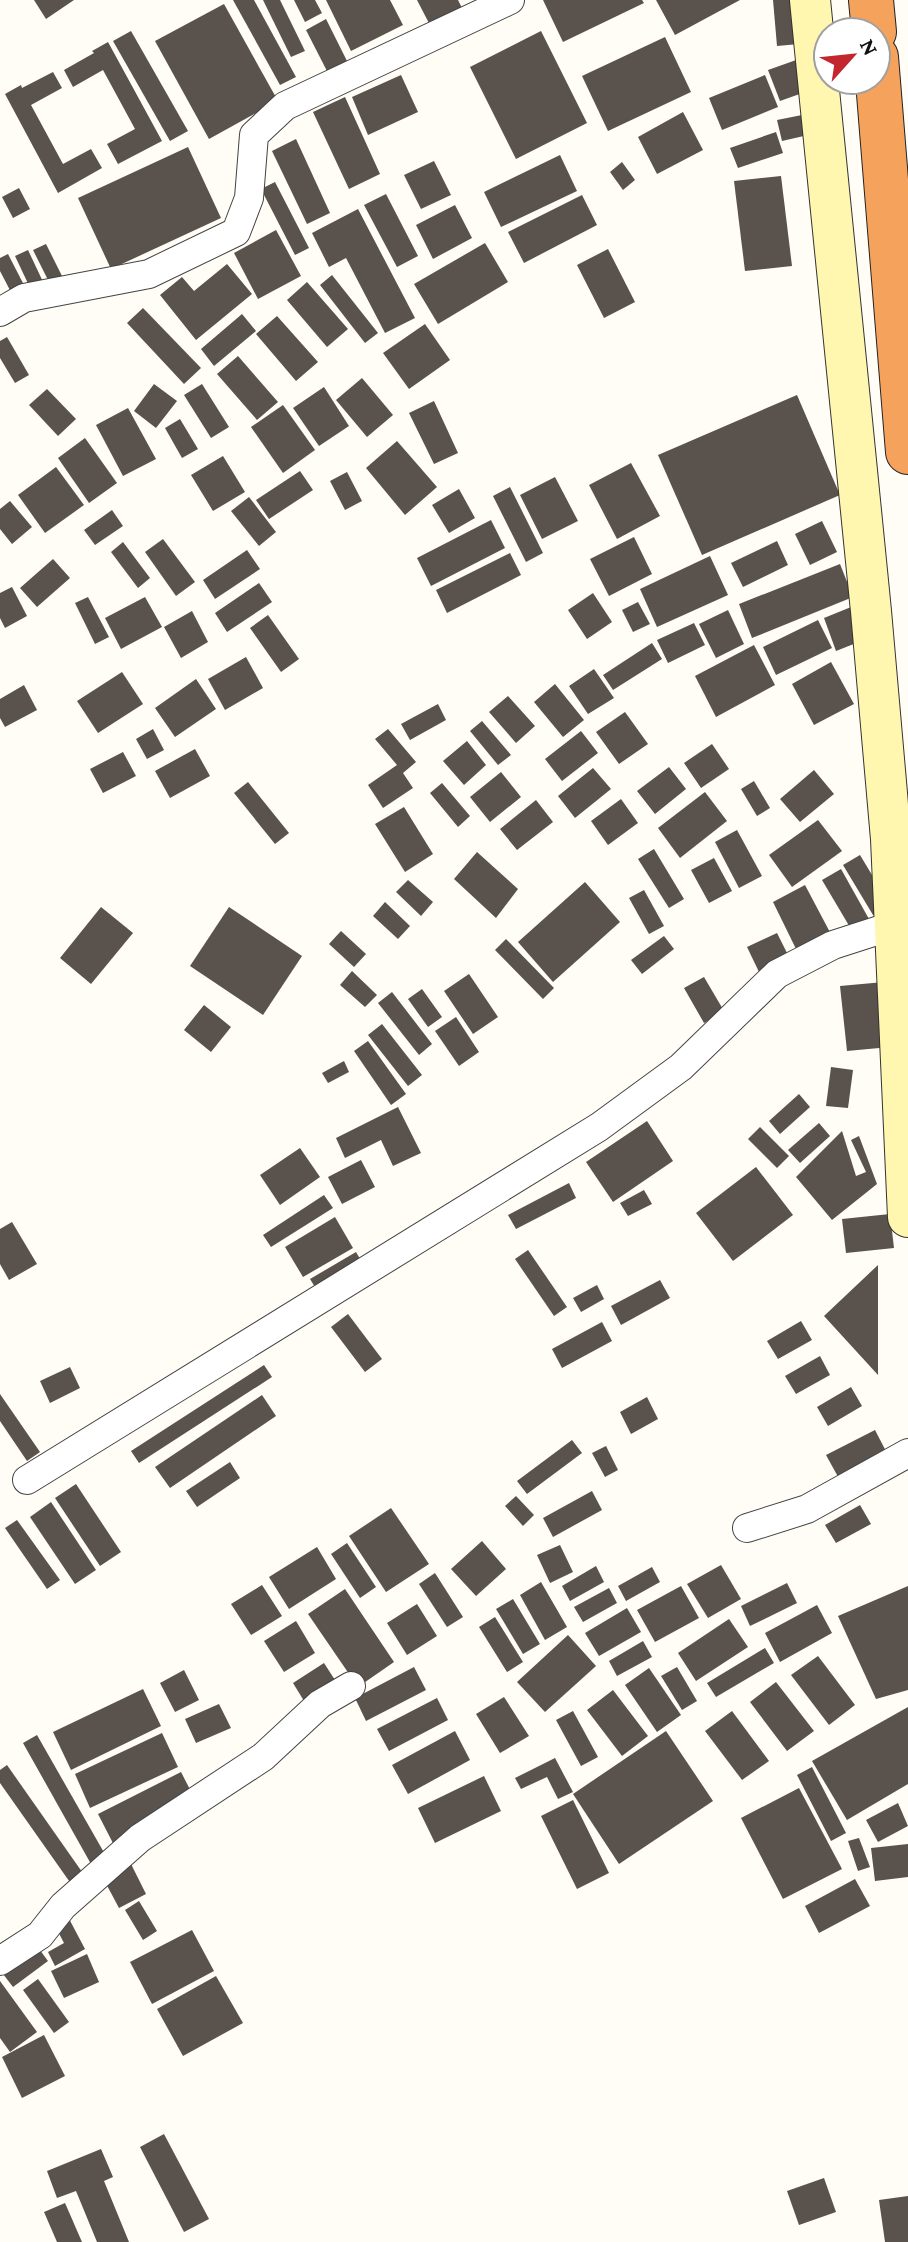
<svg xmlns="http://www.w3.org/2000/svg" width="908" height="2242" viewBox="0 0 908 2242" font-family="'Crimson Pro',serif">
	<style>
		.building { fill: #5a524d }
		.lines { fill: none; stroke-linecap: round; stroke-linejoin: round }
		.street-casing { stroke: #444; stroke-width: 30 }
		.secondary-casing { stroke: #333; stroke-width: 42 }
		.highway-casing { stroke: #222; stroke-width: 46 }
		.street { stroke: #fff; stroke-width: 28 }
		.secondary { stroke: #fff6b0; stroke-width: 40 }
		.highway { stroke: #f5a25d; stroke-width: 44 }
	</style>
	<rect width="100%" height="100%" fill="#fffdf5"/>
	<!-- building -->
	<g class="building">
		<path d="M34,0H74L46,19Z"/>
		<path d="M233,0H254L296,77L280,85Z"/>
		<path d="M263,0H280L305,51L291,57Z"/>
		<path d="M294,0H315L322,13L305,22Z"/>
		<path d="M326,0H390L403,25L351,51Z"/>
		<path d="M417,0H458L464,12L432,29Z"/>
		<path d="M543,0H642L644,3L563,42Z"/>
		<path d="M656,0H740L675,35Z"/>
		<path d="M773,0H795L799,44L777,46Z"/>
		<path d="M224,4L278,101L209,139L155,41Z"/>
		<path d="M326,19L349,65L329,75L306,30Z"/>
		<path d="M131,31L188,131L170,141L113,41Z"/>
		<path d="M541,31L587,123L516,159L470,67Z"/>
		<path d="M665,37L691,92L608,131L582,76Z"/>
		<path d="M108,42L162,141L118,164L107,144L135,129L103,70L73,87L64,70L94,53L92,51Z"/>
		<path d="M799,59L811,90L780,101L768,70Z"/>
		<path d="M53,72L62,88L31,105L63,164L91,149L102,168L58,193L5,94L21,85L22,88Z"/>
		<path d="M401,75L418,112L368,135L352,97Z"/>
		<path d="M765,75L778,107L722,130L709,98Z"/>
		<path d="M345,97L380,174L349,189L313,112Z"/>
		<path d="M683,112L703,150L657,174L638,137Z"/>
		<path d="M812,113L817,133L782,141L777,120Z"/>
		<path d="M776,132L783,153L738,168L730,148Z"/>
		<path d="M296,139L330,213L307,224L272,151Z"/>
		<path d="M188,147L221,218L111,269L78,198Z"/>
		<path d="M560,155L577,191L501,227L484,192Z"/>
		<path d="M434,161L451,195L421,209L404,175Z"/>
		<path d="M622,162L635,180L623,190L610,172Z"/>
		<path d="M781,176L792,266L745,271L734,181Z"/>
		<path d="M275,182L309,248L295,255L261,189Z"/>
		<path d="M19,188L30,209L13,218L2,197Z"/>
		<path d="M386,194L418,256L397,267L364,205Z"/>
		<path d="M582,195L597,225L524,263L508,232Z"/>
		<path d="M455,205L472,238L433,259L416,225Z"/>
		<path d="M358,209L415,318L385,333L346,258L329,267L312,233Z"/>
		<path d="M276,230L301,276L258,299L234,253Z"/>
		<path d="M485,243L508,282L438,324L414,284Z"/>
		<path d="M46,244L64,280L51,286L33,250Z"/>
		<path d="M608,249L635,302L604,318L577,265Z"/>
		<path d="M28,250L45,286L32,292L15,256Z"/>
		<path d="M8,254L26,289L13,296L0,271V258Z"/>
		<path d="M227,264L252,294L196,340L160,295L182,277L194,291Z"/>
		<path d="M332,275L378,333L365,343L320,285Z"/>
		<path d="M307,282L348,329L327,347L287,300Z"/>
		<path d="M143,308L201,368L184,384L127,323Z"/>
		<path d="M242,314L256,331L214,366L201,349Z"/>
		<path d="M277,316L318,362L296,381L256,334Z"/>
		<path d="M425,324L450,360L409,389L383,353Z"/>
		<path d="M7,337L29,375L15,383L0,358V341Z"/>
		<path d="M238,356L278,402L257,420L217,374Z"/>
		<path d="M362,378L393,415L367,437L336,400Z"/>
		<path d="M154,384L177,401L156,428L134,411Z"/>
		<path d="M202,384L229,427L211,438L184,395Z"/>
		<path d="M324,387L349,426L319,446L293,408Z"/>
		<path d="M47,389L76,419L58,436L29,405Z"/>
		<path d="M797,395L840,495L702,555L658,455Z"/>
		<path d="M434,401L458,453L434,464L409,413Z"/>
		<path d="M283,405L315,450L283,473L251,427Z"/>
		<path d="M128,408L156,459L123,476L96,425Z"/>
		<path d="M180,419L198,449L182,458L165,428Z"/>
		<path d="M85,438L117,483L89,503L58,458Z"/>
		<path d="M397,441L437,487L405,515L366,468Z"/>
		<path d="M223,456L245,492L213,511L191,475Z"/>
		<path d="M631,463L660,516L617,539L589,485Z"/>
		<path d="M56,467L84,505L45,533L18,495Z"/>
		<path d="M300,471L313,490L269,519L256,500Z"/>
		<path d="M347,472L362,501L345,510L330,481Z"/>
		<path d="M555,477L578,521L542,539L520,495Z"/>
		<path d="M510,487L543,553L526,562L493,496Z"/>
		<path d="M459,489L475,518L449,533L432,505Z"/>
		<path d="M249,497L276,532L259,546L231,511Z"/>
		<path d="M10,501L32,527L12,544L0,529V509Z"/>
		<path d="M112,510L123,526L95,545L84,530Z"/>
		<path d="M491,520L505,548L431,586L417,558Z"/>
		<path d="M822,521L837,552L810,565L795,534Z"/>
		<path d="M634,537L652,574L609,596L590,559Z"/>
		<path d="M163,539L195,582L176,596L145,552Z"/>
		<path d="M777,541L788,565L743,587L731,563Z"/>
		<path d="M123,542L150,578L138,588L111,552Z"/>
		<path d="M247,550L260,569L215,599L203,580Z"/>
		<path d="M510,553L521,575L447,613L436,590Z"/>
		<path d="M710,556L728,595L657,627L640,589Z"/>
		<path d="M53,559L70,578L37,607L20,588Z"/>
		<path d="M840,564L853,597L752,638L739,604Z"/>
		<path d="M259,583L272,602L227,632L215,613Z"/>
		<path d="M12,587L27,616L5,628L0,618V593Z"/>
		<path d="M593,593L612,622L587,639L568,610Z"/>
		<path d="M88,597L109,637L95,644L75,603Z"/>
		<path d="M145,597L162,627L121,649L105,618Z"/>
		<path d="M638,602L650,624L633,632L622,610Z"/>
		<path d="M856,605L869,638L836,651L824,618Z"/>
		<path d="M728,610L744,644L716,658L699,624Z"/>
		<path d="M192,611L208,642L181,658L164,627Z"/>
		<path d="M268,615L299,659L281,672L250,628Z"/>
		<path d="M818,620L832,648L776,675L763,647Z"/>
		<path d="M694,623L705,645L668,663L657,640Z"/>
		<path d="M652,643L662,659L613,690L603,675Z"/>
		<path d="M754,645L775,685L716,717L695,676Z"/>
		<path d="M246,657L263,688L225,710L208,679Z"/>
		<path d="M831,662L854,704L814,725L792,684Z"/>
		<path d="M594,669L614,698L588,714L569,686Z"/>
		<path d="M122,672L143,704L98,733L77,701Z"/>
		<path d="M196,679L216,709L175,737L155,708Z"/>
		<path d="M555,684L584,720L563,737L534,702Z"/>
		<path d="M24,685L37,710L5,727L0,718V699Z"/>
		<path d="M508,696L535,726L516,743L489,712Z"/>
		<path d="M438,704L446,720L410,740L401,724Z"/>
		<path d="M625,712L648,744L619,764L596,732Z"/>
		<path d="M482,721L511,755L498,765L470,731Z"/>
		<path d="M153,729L164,750L147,759L136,739Z"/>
		<path d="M388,729L416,762L403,773L413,788L383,808L368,785L397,765L375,739Z"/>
		<path d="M581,731L598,753L562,781L545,759Z"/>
		<path d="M467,741L486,765L464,785L443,761Z"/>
		<path d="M712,744L729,769L701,788L684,763Z"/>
		<path d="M195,749L210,776L170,798L155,771Z"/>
		<path d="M123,752L136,776L103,793L90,769Z"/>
		<path d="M669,767L686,789L655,814L637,791Z"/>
		<path d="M593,768L611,789L575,818L558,796Z"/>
		<path d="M814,770L834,794L800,822L780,799Z"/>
		<path d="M501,772L521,797L490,822L470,797Z"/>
		<path d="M754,781L770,808L757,816L741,789Z"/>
		<path d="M248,782L289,833L275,844L234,793Z"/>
		<path d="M442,783L470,816L458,827L430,793Z"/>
		<path d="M705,792L727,821L680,858L658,828Z"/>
		<path d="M621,799L638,823L608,845L591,821Z"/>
		<path d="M536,800L553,822L517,850L500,829Z"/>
		<path d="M404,807L433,854L405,872L375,824Z"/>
		<path d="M818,820L842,851L792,887L769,855Z"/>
		<path d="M737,830L762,876L739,888L715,842Z"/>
		<path d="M654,849L684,899L669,908L638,859Z"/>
		<path d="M477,852L518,889L496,918L454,879Z"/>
		<path d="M860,855L890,905L873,915L843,865Z"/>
		<path d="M714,858L732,891L709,903L691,870Z"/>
		<path d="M841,869L869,919L851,929L822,880Z"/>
		<path d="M408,880L433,902L421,916L396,892Z"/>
		<path d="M585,882L620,922L553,982L518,942Z"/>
		<path d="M805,885L833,938L799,955L773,902Z"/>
		<path d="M644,890L664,926L649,934L629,898Z"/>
		<path d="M385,902L410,926L398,939L373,916Z"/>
		<path d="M101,907L133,933L91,984L60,958Z"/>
		<path d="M229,907L302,956L263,1015L190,966Z"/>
		<path d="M341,931L366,954L354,967L329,944Z"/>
		<path d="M777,933L790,959L760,974L747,947Z"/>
		<path d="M664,936L674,949L642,974L631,960Z"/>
		<path d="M506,939L554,988L543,999L495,950Z"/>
		<path d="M352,971L377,995L365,1007L340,985Z"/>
		<path d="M469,974L498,1017L473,1034L444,991Z"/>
		<path d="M704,977L724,1011L704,1023L684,988Z"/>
		<path d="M884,982L890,1047L847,1051L840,986Z"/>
		<path d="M422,989L442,1017L428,1027L408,999Z"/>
		<path d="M392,992L432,1044L419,1055L378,1003Z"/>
		<path d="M204,1005L231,1027L211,1052L184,1030Z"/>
		<path d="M456,1017L479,1052L459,1066L435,1031Z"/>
		<path d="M382,1024L422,1075L408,1086L368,1035Z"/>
		<path d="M368,1041L406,1094L391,1105L354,1051Z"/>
		<path d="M344,1061L349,1072L328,1083L322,1073Z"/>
		<path d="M831,1067L853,1070L848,1108L826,1106Z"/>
		<path d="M799,1094L810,1107L780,1134L769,1121Z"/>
		<path d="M398,1107L421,1153L393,1166L381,1140L345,1158L336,1138Z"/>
		<path d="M647,1121L673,1161L613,1202L586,1162Z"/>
		<path d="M819,1123L830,1136L800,1163L788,1150Z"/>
		<path d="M760,1127L789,1156L777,1168L748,1139Z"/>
		<path d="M842,1131L856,1176L866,1172L851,1140L859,1136L877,1184L832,1220L796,1177Z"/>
		<path d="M300,1148L320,1177L280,1205L260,1175Z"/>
		<path d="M361,1160L375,1187L342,1204L328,1177Z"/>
		<path d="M756,1167L793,1215L733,1261L696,1213Z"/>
		<path d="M569,1183L576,1198L516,1229L508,1215Z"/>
		<path d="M644,1190L652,1204L628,1216L620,1203Z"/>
		<path d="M324,1195L333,1208L271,1247L263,1235Z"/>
		<path d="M890,1214L894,1248L846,1253L842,1219Z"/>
		<path d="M335,1217L353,1248L303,1277L285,1247Z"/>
		<path d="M12,1222L37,1264L9,1280L0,1264V1229Z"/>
		<path d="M528,1250L567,1307L554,1316L515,1259Z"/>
		<path d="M356,1252L366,1269L320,1295L310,1279Z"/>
		<path d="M878,1265V1375L824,1316Z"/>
		<path d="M660,1280L670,1298L621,1325L611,1306Z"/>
		<path d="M597,1285L604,1299L581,1312L573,1298Z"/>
		<path d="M348,1314L382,1359L365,1372L331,1327Z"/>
		<path d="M801,1321L812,1340L778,1359L767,1341Z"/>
		<path d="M602,1322L612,1341L562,1368L552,1349Z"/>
		<path d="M820,1356L830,1375L796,1394L785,1376Z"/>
		<path d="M264,1365L272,1377L139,1463L131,1451Z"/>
		<path d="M70,1367L80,1388L50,1403L40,1381Z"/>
		<path d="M851,1387L862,1406L828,1426L817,1407Z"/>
		<path d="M0,1394L40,1452L27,1461L0,1421Z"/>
		<path d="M262,1395L276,1416L170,1488L155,1467Z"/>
		<path d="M647,1397L658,1419L631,1434L620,1412Z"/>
		<path d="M875,1430L890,1459L842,1484L826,1455Z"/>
		<path d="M572,1440L582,1453L527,1494L517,1481Z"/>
		<path d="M606,1446L618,1470L605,1477L592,1453Z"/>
		<path d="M230,1462L240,1478L197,1507L186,1491Z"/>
		<path d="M76,1484L121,1552L100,1566L55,1498Z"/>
		<path d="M592,1491L602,1510L553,1537L543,1518Z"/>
		<path d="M516,1496L534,1515L523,1526L505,1506Z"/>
		<path d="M51,1502L96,1570L75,1584L30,1517Z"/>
		<path d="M860,1505L871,1524L836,1543L825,1525Z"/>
		<path d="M391,1508L429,1564L386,1592L349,1536Z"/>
		<path d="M17,1520L60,1580L47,1589L5,1528Z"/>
		<path d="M482,1541L506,1569L476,1596L451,1569Z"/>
		<path d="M347,1543L376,1587L360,1598L331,1554Z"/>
		<path d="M560,1545L573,1572L550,1583L537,1555Z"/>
		<path d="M317,1547L336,1579L289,1609L269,1577Z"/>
		<path d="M721,1565L741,1599L708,1618L687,1584Z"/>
		<path d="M596,1566L604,1582L570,1601L562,1586Z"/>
		<path d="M652,1567L660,1582L626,1601L618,1586Z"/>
		<path d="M435,1573L463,1617L447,1627L419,1584Z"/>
		<path d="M541,1582L567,1627L545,1640L520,1595Z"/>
		<path d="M787,1583L797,1603L750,1626L741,1606Z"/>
		<path d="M262,1585L282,1616L251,1635L231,1604Z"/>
		<path d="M681,1586L699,1618L655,1642L637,1610Z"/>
		<path d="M908,1586V1690L876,1699L838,1616Z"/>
		<path d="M609,1588L617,1603L583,1622L574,1607Z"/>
		<path d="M345,1589L394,1662L358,1687L308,1614Z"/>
		<path d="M513,1599L540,1644L523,1654L496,1609Z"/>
		<path d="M417,1604L437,1636L407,1655L387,1623Z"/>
		<path d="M817,1605L832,1633L780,1662L765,1633Z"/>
		<path d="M627,1608L641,1632L599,1656L585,1633Z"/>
		<path d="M495,1617L523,1662L507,1672L479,1627Z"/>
		<path d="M729,1619L748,1647L696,1681L678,1653Z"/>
		<path d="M296,1621L315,1653L284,1672L264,1641Z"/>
		<path d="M568,1635L596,1666L545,1712L517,1682Z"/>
		<path d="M643,1641L652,1657L617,1676L609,1661Z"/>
		<path d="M765,1648L774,1663L716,1697L707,1683Z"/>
		<path d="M818,1656L855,1705L829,1725L791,1675Z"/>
		<path d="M324,1663L344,1694L312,1714L293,1683Z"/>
		<path d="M414,1667L426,1690L366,1721L355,1698Z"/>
		<path d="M677,1667L697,1701L682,1710L661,1676Z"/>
		<path d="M649,1668L681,1715L657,1732L625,1685Z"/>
		<path d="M184,1670L199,1700L175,1712L160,1683Z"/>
		<path d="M776,1682L814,1731L787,1751L750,1702Z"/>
		<path d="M143,1689L161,1726L71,1770L53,1732Z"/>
		<path d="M613,1690L648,1736L622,1756L587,1710Z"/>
		<path d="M504,1697L529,1736L500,1753L476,1714Z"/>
		<path d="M437,1698L448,1720L389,1751L377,1729Z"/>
		<path d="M219,1704L231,1728L196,1743L185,1719Z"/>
		<path d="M908,1707V1784L847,1820L812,1761Z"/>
		<path d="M573,1711L598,1757L581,1766L556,1720Z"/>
		<path d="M732,1711L769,1761L742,1780L705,1731Z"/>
		<path d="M455,1731L470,1760L408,1794L392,1765Z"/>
		<path d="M666,1731L713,1801L619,1864L573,1794Z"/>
		<path d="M162,1733L178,1767L90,1808L75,1774Z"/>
		<path d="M37,1735L106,1856L91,1864L23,1743Z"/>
		<path d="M555,1758L573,1792L558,1799L547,1777L521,1789L515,1778Z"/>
		<path d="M7,1765L87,1879L74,1888L0,1783V1770Z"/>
		<path d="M812,1767L846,1833L831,1841L797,1775Z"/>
		<path d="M181,1772L200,1809L117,1851L98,1814Z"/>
		<path d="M484,1776L501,1811L435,1843L418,1808Z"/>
		<path d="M799,1788L842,1869L783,1899L741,1818Z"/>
		<path d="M573,1800L609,1873L577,1889L541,1816Z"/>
		<path d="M898,1803L908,1826L878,1842L866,1820Z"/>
		<path d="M859,1838L870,1867L858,1871L848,1841Z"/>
		<path d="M908,1844V1877L875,1881L871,1848Z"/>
		<path d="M131,1864L146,1894L119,1908L103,1878Z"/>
		<path d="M855,1879L870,1906L819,1933L805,1906Z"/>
		<path d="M139,1901L157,1931L143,1940L125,1910Z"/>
		<path d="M67,1915L85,1949L55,1966L48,1952L64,1943L53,1922Z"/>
		<path d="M192,1930L214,1971L152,2004L130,1962Z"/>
		<path d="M34,1942L48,1961L13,1987L0,1970Z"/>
		<path d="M87,1954L99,1982L64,1998L51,1971Z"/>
		<path d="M216,1976L243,2023L183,2056L157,2009Z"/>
		<path d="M38,1979L69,2022L54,2033L23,1990Z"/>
		<path d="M0,1981L37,2032L10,2052L0,2038Z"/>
		<path d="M44,2035L65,2076L22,2098L2,2057Z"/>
		<path d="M164,2134L209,2219L184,2232L140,2147Z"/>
		<path d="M101,2149L113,2177L104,2181L129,2242H97L76,2191L57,2198L47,2171Z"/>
		<path d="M824,2178L836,2212L799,2225L787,2191Z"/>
		<path d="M908,2196V2242H885L879,2200Z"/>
		<path d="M65,2203L82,2242H57L44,2212Z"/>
	</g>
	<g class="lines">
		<!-- street casing -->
		<g class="street-casing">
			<g id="street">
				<path d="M0,312L24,298L149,274L236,232L249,198L254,135L285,106L510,0"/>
				<path d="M27,1480L599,1127L681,1067L777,974L833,945L895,925"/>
				<path d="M747,1528L807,1509L908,1453"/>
				<path d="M0,1961L40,1935L63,1906L140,1838L263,1757L320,1704L351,1686"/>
			</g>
		</g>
		<!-- secondary casing -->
		<g class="secondary-casing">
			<path id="secondary" d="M810,0L871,611L891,839L908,1217"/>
		</g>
		<!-- highway casing -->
		<g class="highway-casing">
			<g id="highway">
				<path d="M871,0L874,32"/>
				<path d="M876,57L908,452"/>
			</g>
		</g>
		<!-- street -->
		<use href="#street" class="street"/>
		<!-- secondary -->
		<use href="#secondary" class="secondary"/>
		<!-- highway -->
		<use href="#highway" class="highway"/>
	</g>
	<!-- north arrow -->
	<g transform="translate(852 56) rotate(63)"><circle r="38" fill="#ffffff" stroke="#a0a0a0" stroke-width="2"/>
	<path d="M0-6L14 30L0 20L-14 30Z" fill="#c4262e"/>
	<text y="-12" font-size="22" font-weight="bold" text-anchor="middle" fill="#111111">N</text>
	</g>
</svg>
